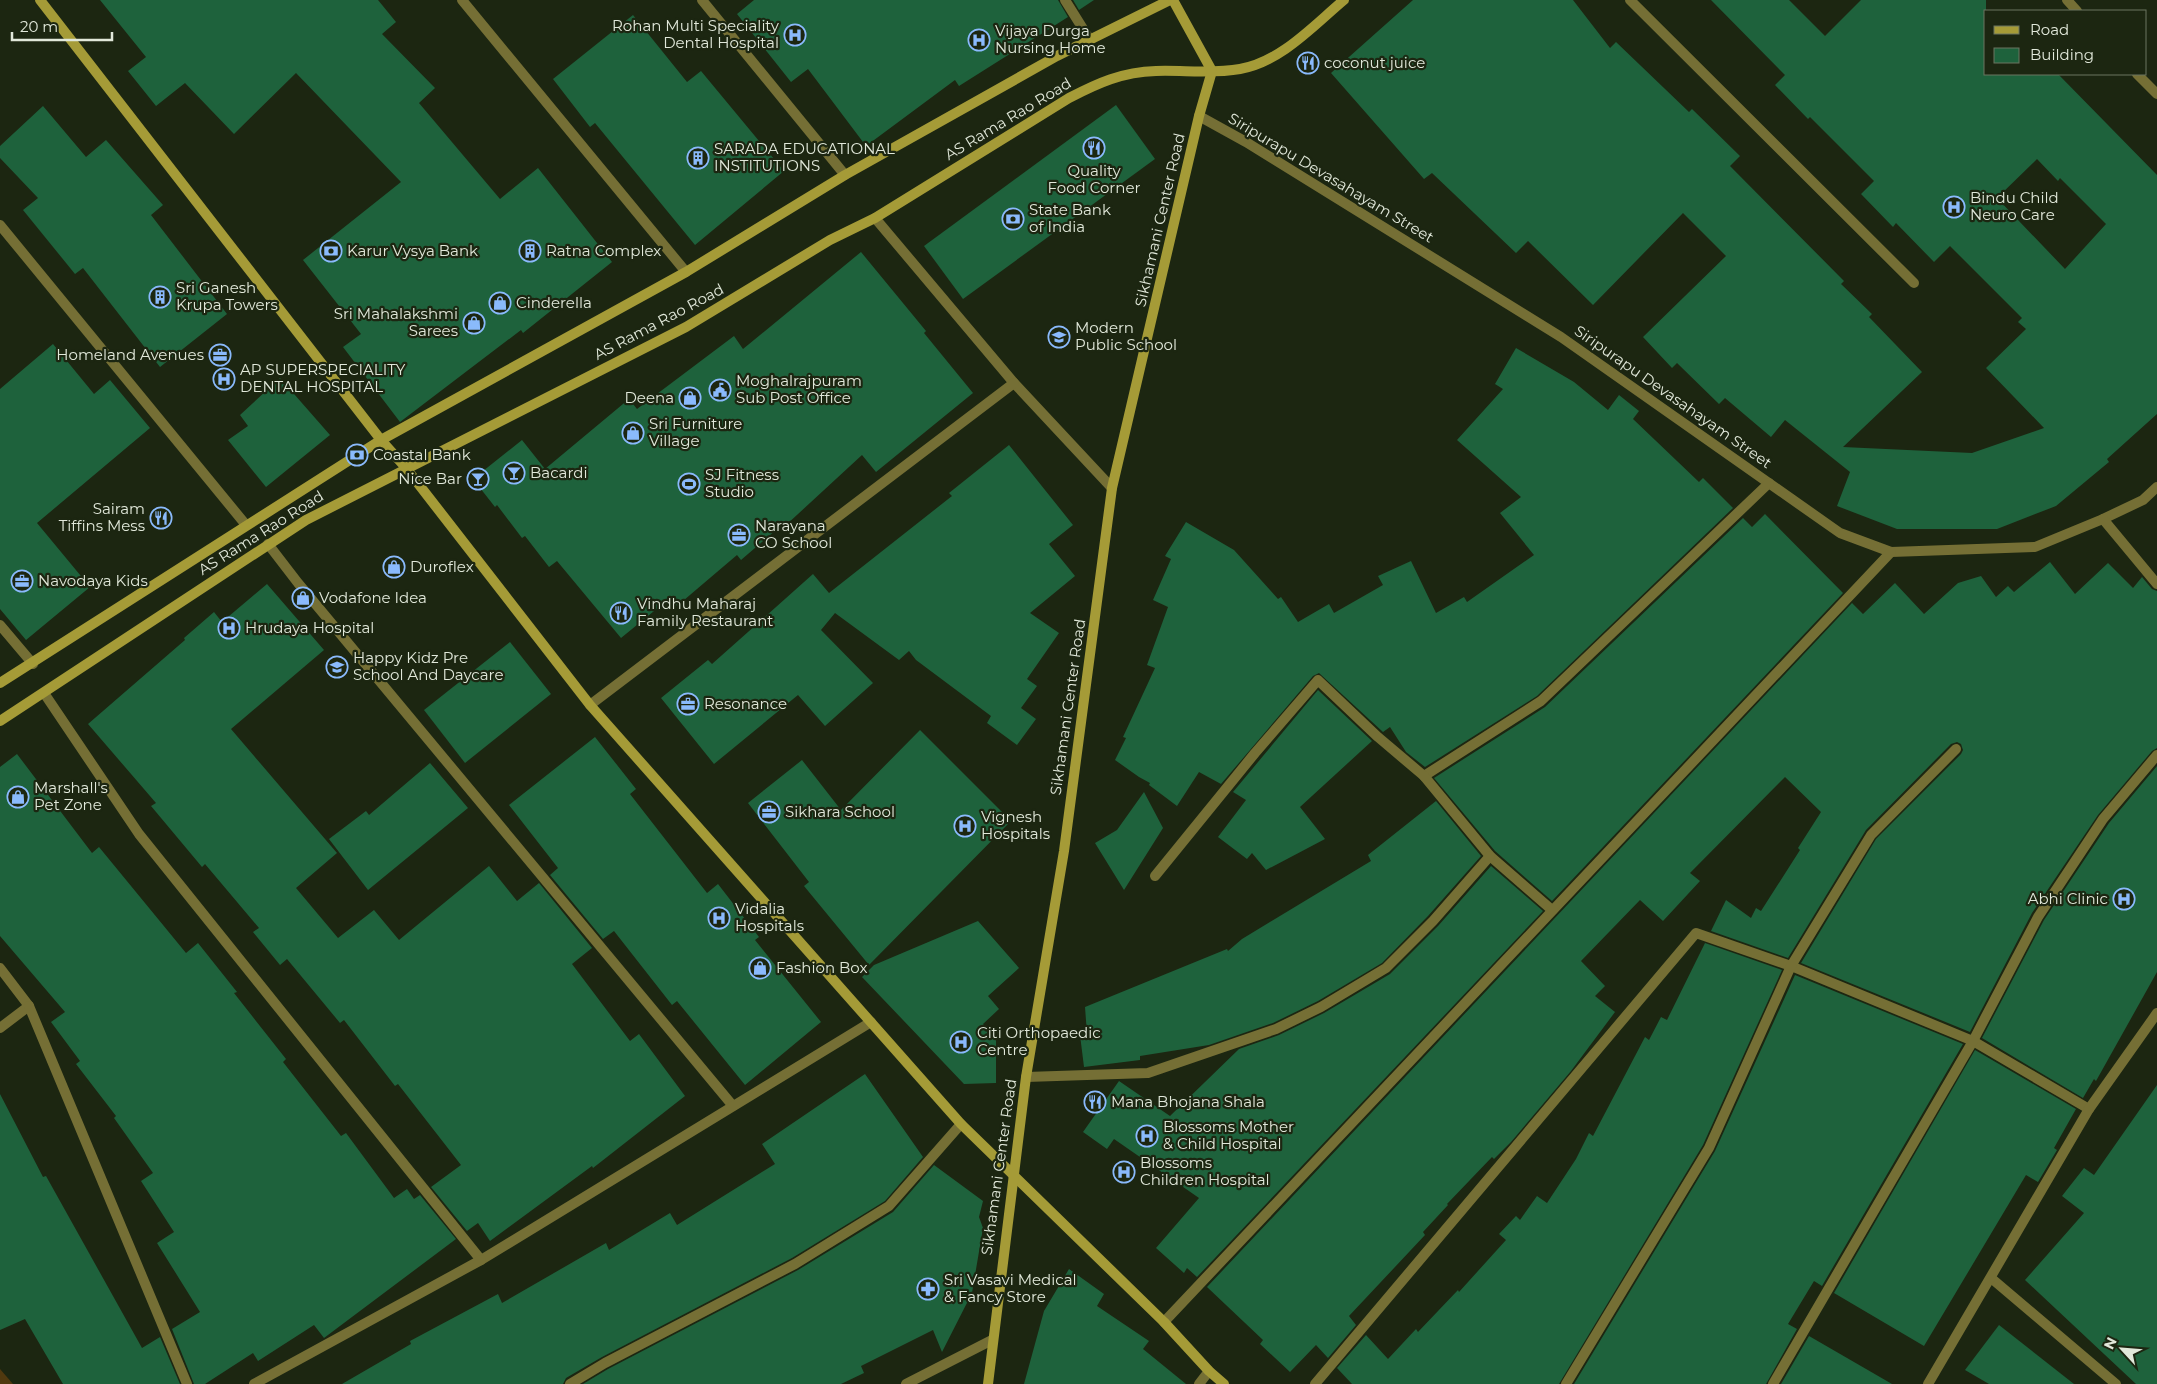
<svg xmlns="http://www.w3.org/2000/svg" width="2157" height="1384" viewBox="0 0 2157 1384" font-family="Montserrat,sans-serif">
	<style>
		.green { fill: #50390f }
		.building { fill: #1e623c; fill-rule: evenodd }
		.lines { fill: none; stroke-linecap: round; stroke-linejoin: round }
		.street { stroke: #756f35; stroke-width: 10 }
		.secondary { stroke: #a59b37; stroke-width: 10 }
		.labels { text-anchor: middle; stroke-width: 4.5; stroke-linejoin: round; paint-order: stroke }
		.poi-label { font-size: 15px; fill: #e1e8da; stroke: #1c2611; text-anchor: start }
		.street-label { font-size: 15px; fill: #e1e8da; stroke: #1c2611 }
	</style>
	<rect width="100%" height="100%" fill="#1c2611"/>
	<!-- green -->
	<path class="green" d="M0,1369L13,1384H0Z"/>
	<!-- building -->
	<g class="building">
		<path d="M100,0H378L396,22L382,34L435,88L419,103L500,199L538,168L612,262L523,333L521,330L400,422L343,347L361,334L303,260L401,182L296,73L234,134L185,83L156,106L128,71L146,57Z"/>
		<path d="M754,0H1058L1068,17L959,86L955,80L866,146L808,69L791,82L737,14Z"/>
		<path d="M1073,0H1094L1079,10Z"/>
		<path d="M1413,0H1573L1610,48L1616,42L1689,112L1692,109L1740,156L1730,166L1844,281L1841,284L1872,314L1869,317L1922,372L1843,447L1972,453L2044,428L1986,368L2026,329L2018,322L2022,318L1950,246L1934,262L1896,223L1893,227L1861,194L1874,181L1810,117L1808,119L1775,85L1785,75L1711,0H1789L1825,36L1861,0H1986V74H2058L2157,175V414L2107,459L2109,462L2056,506L1997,529H1897L1837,506L1850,472L1785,420L1771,437L1725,398L1719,404L1677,363L1672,368L1643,337L1726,256L1683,213L1593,305L1528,241L1516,253L1432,173L1424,179L1331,73ZM2037,159L2058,181L2060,178L2106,224L2065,269L1997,198Z"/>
		<path d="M633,15L687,82L701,71L784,171L695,245L595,123L590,127L553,79Z"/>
		<path d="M1116,105L1155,159L963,299L924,246Z"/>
		<path d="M43,106L86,157L106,140L163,205L151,215L227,314L160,367L83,268L75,274L23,210L38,198L0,158V146Z"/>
		<path d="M861,252L926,331L924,333L973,393L876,472L862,455L785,526L783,524L741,560L737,555L677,606L670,598L621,638L557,561L549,567L525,536L522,538L497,505L495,507L473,479L522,440L545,469L629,399L637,409L734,336L743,349Z"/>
		<path d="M53,344L94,394L110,380L150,428L37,523L90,587L26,640L0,609V389Z"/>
		<path d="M1516,348L1574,382L1608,410L1619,395L1639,411L1633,419L1699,482L1703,478L1733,508L1537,696L1425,767L1406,752L1390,727L1383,732L1319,673L1313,676L1221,784L1199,772L1177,806L1149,785L1150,783L1139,777L1115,760L1126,738L1123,737L1155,668L1147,665L1168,607L1153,600L1171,559L1165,556L1186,522L1234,550L1278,599L1281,597L1298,622L1329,604L1334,613L1383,585L1378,576L1411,561L1436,613L1464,597L1467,602L1534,555L1500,513L1521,497L1457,440L1503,389L1495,384Z"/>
		<path d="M280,378L330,435L266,487L228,440L248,426L240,415Z"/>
		<path d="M1009,445L1073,525L1049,544L1075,576L1030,613L1059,633L1027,679L1037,686L1021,708L1036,719L1017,745L987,723L991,716L916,660L909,651L899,660L835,613L821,630L873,683L825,726L798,695L714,764L661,698L708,660L712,664L813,574L829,593L952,496L949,493Z"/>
		<path d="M1765,514L1843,593L1552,901L1495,851L1434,778L1545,707L1743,518L1752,527Z"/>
		<path d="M2050,562L2075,594L2108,563L2133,588L2142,577L2152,589L2157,591V748L2152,751L2098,815L2032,913L1970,1032L1801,963L1876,839L1961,754L1963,750L1961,744L1957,742L1951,744L1866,830L1788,958L1711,931L1726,900L1751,918L1756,908L1761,911L1800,850L1798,848L1821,812L1785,777L1690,873L1700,881L1663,921L1640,900L1581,961L1605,986L1595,996L1615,1012L1571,1071L1511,1142L1494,1159L1492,1157L1447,1204L1448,1205L1423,1232L1425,1235L1349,1316L1356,1325L1328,1358L1316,1345L1290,1372L1260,1344L1263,1340L1207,1287L1852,603L1863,614L1895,583L1924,614L1958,583L1981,576L1996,597L2008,586L2014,592Z"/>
		<path d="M267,584L324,650L231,729L337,853L296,888L338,938L374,910L399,940L489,866L517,901L539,883L592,948L572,964L630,1041L639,1034L685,1096L593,1168L592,1166L490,1241L478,1223L467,1231L431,1187L461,1165L398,1084L395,1086L344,1020L340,1023L287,959L280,965L253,932L259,928L205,864L202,867L151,806L156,803L88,724L185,640L184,638L214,612L222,622Z"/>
		<path d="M510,642L551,694L465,763L424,710Z"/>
		<path d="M1318,690L1372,741L1300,807L1325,839L1266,870L1252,853L1247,859L1218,837L1246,800L1233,792Z"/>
		<path d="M920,730L1011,821L869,965L804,886L809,882L748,803L802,760L841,810Z"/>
		<path d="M595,737L636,789L630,794L707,893L718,884L759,937L755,940L821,1022L745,1085L677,1001L672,1005L614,931L603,939L550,875L558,868L509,805Z"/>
		<path d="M17,754L92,853L99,847L186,953L198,943L237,992L234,993L286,1059L283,1062L341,1136L346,1133L394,1198L407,1189L414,1199L420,1195L456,1239L324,1338L314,1325L258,1361L253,1353L205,1384H194L172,1329L200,1312L157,1243L174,1232L141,1181L153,1173L114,1118L116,1116L76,1064L80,1061L51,1022L65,1012L0,936V767Z"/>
		<path d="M430,763L468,808L368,890L329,839L366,811L369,815Z"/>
		<path d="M2157,766V972L2096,1081L2094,1079L2083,1098L1982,1038L2044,920L2109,823Z"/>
		<path d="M1144,792L1163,828L1124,890L1095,843L1117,830Z"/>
		<path d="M1436,801L1481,856L1428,916L1382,963L1318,1001L1273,1023L1209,1045L1140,1056V1060L1084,1067L1080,1035L1087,1034L1085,1007L1227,949L1228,951L1242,939L1371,861L1368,855Z"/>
		<path d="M1491,866L1543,911L1197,1277L1187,1268L1184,1273L1156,1248L1199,1198L1114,1139L1107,1149L1083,1132L1119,1081L1170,1116L1239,1049L1279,1035L1324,1013L1390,974L1438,926Z"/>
		<path d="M978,921L1019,968L988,996L999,1009L983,1024L996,1039V1083L964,1084L862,977L874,965Z"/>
		<path d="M1705,943L1782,970L1703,1145L1559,1384H1352L1337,1368L1366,1335L1388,1359L1416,1329L1418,1332L1458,1290L1459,1292L1506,1240L1499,1234L1516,1216L1520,1220L1537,1196L1547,1203L1576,1159L1589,1133L1593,1136L1645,1037L1649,1040L1661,1017L1667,1020Z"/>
		<path d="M1795,975L1963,1044L1822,1286L1814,1281L1788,1324L1797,1329L1766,1384H1574L1715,1151Z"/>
		<path d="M1975,1050L2076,1109L2054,1148L2057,1150L2038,1182L2026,1175L1924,1346L1834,1293Z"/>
		<path d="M865,1074L923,1157L885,1201L792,1258L602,1357L566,1378L563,1384H342L411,1344L410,1341L498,1294L502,1303L606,1243L609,1250L670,1213L677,1225L775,1164L762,1144Z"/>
		<path d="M2157,1085V1384H2136L2025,1280L2084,1213L2062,1196L2084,1168L2094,1175Z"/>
		<path d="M0,1094L43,1177L46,1176L142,1348L160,1337L180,1384H63L25,1319L0,1330Z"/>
		<path d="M934,1165L983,1201L979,1217L983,1228L972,1293L942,1352L933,1330L861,1366L864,1373L841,1384H583L608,1369L798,1270L893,1212Z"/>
		<path d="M1069,1269L1104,1294L1097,1306L1149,1341L1143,1349L1186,1384H1024L1044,1311Z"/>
		<path d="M1999,1325L2074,1384H1989L1965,1370Z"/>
		<path d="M1809,1336L1892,1384H1781Z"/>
	</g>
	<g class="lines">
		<!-- street -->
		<g class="street">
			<path d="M462,0L686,272"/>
			<path d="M702,0L845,175"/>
			<path d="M1065,0L1090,40"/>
			<path d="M1630,0L1914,283"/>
			<path d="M2067,0L2077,11"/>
			<path d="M2137,74L2157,94"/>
			<path d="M1199,116L1246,142L1561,337L1840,533L1891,552L2035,547L2103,519L2143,500L2157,487"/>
			<path d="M875,218L1014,383L1112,488"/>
			<path d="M0,225L246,525"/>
			<path d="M2103,519L2157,584"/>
			<path d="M268,544L298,583L733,1106"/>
			<path d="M0,625L33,664"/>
			<path d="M44,693L139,834L481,1260L871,1022"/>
			<path d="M590,705L1014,383"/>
			<path d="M1424,776L1541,701L1769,483"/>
			<path d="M1155,876L1255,753L1318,680L1378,737L1424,776L1490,856L1552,910"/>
			<path d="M0,968L29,1006L0,1028"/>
			<path d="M29,1006L187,1384"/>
			<path d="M1026,1077L1148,1073L1276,1029L1321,1007L1386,968L1433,921L1490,856"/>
			<path d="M1991,1278L2116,1384"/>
			<path d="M1164,1322L1891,552"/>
			<path d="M254,1384L481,1260"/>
			<path d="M570,1384L605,1363L795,1264L889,1206L961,1124"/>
			<path d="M906,1384L992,1340"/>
			<path d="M1199,1384L1209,1371"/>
			<path d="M1315,1384L1696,933L1791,966L1973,1041L2089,1109"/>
			<path d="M1566,1384L1709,1148L1791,966L1871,835L1956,749"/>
			<path d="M1773,1384L1973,1041L2038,917L2103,819L2157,755"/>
			<path d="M1928,1384L2089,1109L2157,1013"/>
		</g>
		<!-- secondary -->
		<g class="secondary">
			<path d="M40,0L381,440L406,468L590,705L961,1124L1164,1322L1209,1371L1224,1384"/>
			<path d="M0,683L381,440L686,272L845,175L1057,56L1170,0"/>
			<path d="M0,721L306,520L686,327L830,240L875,218L1069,98C1098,83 1122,72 1156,71C1183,70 1213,74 1240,69C1281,62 1314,25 1344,0"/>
			<path d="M988,1384L1026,1077L1064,851L1112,488L1199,116L1212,71L1173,0"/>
		</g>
	</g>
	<!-- icons -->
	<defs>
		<g id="hospital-ring" transform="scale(1.125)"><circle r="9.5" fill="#1c2611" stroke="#8abafc" stroke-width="1.5"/><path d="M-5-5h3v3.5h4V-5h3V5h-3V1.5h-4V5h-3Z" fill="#8abafc"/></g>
		<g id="restaurant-ring" transform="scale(1.125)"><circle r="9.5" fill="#1c2611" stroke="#8abafc" stroke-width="1.5"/><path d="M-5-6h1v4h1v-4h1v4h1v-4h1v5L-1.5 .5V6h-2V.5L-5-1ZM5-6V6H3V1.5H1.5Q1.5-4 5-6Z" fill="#8abafc"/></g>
		<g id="building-ring" transform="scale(1.125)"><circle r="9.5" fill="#1c2611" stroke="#8abafc" stroke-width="1.5"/><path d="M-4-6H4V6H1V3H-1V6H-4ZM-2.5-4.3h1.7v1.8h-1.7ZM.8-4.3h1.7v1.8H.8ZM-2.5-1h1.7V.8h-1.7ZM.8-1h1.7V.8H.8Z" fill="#8abafc"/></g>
		<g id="bank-ring" transform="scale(1.125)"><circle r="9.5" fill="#1c2611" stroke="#8abafc" stroke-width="1.5"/><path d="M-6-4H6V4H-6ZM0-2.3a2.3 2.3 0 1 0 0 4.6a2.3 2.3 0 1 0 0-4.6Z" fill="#8abafc"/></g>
		<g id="shop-ring" transform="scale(1.125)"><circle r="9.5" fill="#1c2611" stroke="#8abafc" stroke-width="1.5"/><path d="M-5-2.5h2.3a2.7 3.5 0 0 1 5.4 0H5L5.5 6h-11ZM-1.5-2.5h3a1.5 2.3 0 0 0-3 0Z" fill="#8abafc"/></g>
		<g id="school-ring" transform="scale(1.125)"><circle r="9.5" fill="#1c2611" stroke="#8abafc" stroke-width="1.5"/><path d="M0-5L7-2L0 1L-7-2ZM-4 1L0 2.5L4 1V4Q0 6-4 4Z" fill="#8abafc"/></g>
		<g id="office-ring" transform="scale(1.125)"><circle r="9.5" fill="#1c2611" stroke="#8abafc" stroke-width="1.5"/><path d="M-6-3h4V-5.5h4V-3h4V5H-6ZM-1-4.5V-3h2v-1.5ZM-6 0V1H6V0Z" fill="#8abafc"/></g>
		<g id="civic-ring" transform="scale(1.125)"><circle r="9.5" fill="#1c2611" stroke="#8abafc" stroke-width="1.5"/><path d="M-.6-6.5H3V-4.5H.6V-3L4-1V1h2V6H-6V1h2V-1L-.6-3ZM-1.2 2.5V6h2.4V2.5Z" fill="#8abafc"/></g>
		<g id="bar-ring" transform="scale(1.125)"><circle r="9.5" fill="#1c2611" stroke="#8abafc" stroke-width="1.5"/><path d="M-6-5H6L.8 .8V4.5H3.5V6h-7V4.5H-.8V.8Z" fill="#8abafc"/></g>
		<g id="stadium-ring" transform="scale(1.125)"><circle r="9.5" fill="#1c2611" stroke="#8abafc" stroke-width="1.5"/><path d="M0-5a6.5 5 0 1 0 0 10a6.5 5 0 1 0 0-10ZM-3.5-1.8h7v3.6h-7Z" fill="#8abafc"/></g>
		<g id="pharmacy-ring" transform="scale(1.125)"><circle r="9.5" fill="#1c2611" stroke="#8abafc" stroke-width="1.5"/><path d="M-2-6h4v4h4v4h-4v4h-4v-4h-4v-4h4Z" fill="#8abafc"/></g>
	</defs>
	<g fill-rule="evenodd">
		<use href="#hospital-ring" x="795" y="35"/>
		<use href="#hospital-ring" x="979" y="40"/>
		<use href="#restaurant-ring" x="1308" y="63"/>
		<use href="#restaurant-ring" x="1094" y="148"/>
		<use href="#building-ring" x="698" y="158"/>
		<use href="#hospital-ring" x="1954" y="207"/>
		<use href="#bank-ring" x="1013" y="219"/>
		<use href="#bank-ring" x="331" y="251"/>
		<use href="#building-ring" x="530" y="251"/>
		<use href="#building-ring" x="160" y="297"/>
		<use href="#shop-ring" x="500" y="303"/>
		<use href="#shop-ring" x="474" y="323"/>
		<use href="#school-ring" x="1059" y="337"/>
		<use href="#office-ring" x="220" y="355"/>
		<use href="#hospital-ring" x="224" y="379"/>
		<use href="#civic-ring" x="720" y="390"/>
		<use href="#shop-ring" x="690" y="398"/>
		<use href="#shop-ring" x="633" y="433"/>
		<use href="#bank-ring" x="357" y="455"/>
		<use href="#bar-ring" x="514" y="473"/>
		<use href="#bar-ring" x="478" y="479"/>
		<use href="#stadium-ring" x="689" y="484"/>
		<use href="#restaurant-ring" x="161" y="518"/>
		<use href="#office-ring" x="739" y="535"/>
		<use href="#shop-ring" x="394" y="567"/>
		<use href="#office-ring" x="22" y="581"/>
		<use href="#shop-ring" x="303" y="598"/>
		<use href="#restaurant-ring" x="621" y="613"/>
		<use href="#hospital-ring" x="229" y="628"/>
		<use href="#school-ring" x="337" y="667"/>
		<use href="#office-ring" x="688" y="704"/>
		<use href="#shop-ring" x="18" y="797"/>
		<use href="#office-ring" x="769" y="812"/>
		<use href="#hospital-ring" x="965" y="826"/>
		<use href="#hospital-ring" x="2124" y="899"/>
		<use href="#hospital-ring" x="719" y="918"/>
		<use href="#shop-ring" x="760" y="968"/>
		<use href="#hospital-ring" x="961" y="1042"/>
		<use href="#restaurant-ring" x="1095" y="1102"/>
		<use href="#hospital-ring" x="1147" y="1136"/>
		<use href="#hospital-ring" x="1124" y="1172"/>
		<use href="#pharmacy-ring" x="928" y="1289"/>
	</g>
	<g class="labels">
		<!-- poi labels -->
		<g class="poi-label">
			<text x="779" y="31" text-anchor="end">Rohan Multi Speciality<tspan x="779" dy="17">Dental Hospital</tspan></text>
			<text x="995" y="36">Vijaya Durga<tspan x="995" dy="17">Nursing Home</tspan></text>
			<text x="1324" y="68">coconut juice</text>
			<text x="714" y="154">SARADA EDUCATIONAL<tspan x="714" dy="17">INSTITUTIONS</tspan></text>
			<text x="1094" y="176" text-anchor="middle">Quality<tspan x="1094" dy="17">Food Corner</tspan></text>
			<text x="1970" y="203">Bindu Child<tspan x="1970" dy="17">Neuro Care</tspan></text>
			<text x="1029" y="215">State Bank<tspan x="1029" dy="17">of India</tspan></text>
			<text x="347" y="256">Karur Vysya Bank</text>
			<text x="546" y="256">Ratna Complex</text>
			<text x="176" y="293">Sri Ganesh<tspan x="176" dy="17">Krupa Towers</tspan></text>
			<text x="516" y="308">Cinderella</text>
			<text x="458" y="319" text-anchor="end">Sri Mahalakshmi<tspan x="458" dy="17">Sarees</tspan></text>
			<text x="1075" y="333">Modern<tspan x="1075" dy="17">Public School</tspan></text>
			<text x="204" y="360" text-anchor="end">Homeland Avenues</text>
			<text x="240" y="375">AP SUPERSPECIALITY<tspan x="240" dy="17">DENTAL HOSPITAL</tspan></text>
			<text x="736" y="386">Moghalrajpuram<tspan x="736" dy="17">Sub Post Office</tspan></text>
			<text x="674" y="403" text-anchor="end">Deena</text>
			<text x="649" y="429">Sri Furniture<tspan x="649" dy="17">Village</tspan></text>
			<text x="373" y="460">Coastal Bank</text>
			<text x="530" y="478">Bacardi</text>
			<text x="705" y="480">SJ Fitness<tspan x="705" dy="17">Studio</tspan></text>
			<text x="462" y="484" text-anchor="end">Nice Bar</text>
			<text x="145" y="514" text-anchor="end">Sairam<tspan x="145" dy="17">Tiffins Mess</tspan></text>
			<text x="755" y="531">Narayana<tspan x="755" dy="17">CO School</tspan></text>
			<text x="410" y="572">Duroflex</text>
			<text x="38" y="586">Navodaya Kids</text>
			<text x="319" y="603">Vodafone Idea</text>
			<text x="637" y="609">Vindhu Maharaj<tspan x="637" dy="17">Family Restaurant</tspan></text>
			<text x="245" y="633">Hrudaya Hospital</text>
			<text x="353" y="663">Happy Kidz Pre<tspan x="353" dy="17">School And Daycare</tspan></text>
			<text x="704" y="709">Resonance</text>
			<text x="34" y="793">Marshall's<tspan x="34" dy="17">Pet Zone</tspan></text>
			<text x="785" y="817">Sikhara School</text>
			<text x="981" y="822">Vignesh<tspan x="981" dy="17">Hospitals</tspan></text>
			<text x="2108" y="904" text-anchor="end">Abhi Clinic</text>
			<text x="735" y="914">Vidalia<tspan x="735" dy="17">Hospitals</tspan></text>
			<text x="776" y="973">Fashion Box</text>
			<text x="977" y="1038">Citi Orthopaedic<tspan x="977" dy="17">Centre</tspan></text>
			<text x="1111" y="1107">Mana Bhojana Shala</text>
			<text x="1163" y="1132">Blossoms Mother<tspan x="1163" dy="17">&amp; Child Hospital</tspan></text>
			<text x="1140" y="1168">Blossoms<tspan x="1140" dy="17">Children Hospital</tspan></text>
			<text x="944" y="1285">Sri Vasavi Medical<tspan x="944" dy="17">&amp; Fancy Store</tspan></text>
		</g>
		<!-- street labels -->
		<g class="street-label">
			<text transform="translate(1008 119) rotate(-31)" y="5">AS Rama Rao Road</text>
			<text transform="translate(1331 178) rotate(31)" y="5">Siripurapu Devasahayam Street</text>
			<text transform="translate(1160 220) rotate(-77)" y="5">Sikhamani Center Road</text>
			<text transform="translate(659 322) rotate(-28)" y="5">AS Rama Rao Road</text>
			<text transform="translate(1673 397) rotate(35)" y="5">Siripurapu Devasahayam Street</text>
			<text transform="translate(261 533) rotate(-32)" y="5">AS Rama Rao Road</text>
			<text transform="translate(1068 707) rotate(-82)" y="5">Sikhamani Center Road</text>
			<text transform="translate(999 1167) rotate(-82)" y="5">Sikhamani Center Road</text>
		</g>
	</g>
	<!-- legend -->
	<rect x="1984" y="10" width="162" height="65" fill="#1c2611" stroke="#6b7461"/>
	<rect x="1994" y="26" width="25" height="8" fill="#a59b37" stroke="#6b7461"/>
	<text x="2030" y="35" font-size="15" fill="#e1e8da">Road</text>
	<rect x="1994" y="48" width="25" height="15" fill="#1e623c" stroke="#6b7461"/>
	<text x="2030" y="60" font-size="15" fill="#e1e8da">Building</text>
	<!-- north arrow -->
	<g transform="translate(2122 1349) rotate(296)" stroke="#1c2611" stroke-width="4" paint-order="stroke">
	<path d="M0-4L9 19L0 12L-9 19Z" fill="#e1e8da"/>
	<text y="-8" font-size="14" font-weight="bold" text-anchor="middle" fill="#e1e8da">N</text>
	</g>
	<!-- scale -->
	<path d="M12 32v8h100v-8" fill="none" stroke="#e1e8da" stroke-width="2.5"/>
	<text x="20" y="32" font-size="15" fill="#e1e8da" stroke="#1c2611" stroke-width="4" paint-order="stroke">20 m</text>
</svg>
